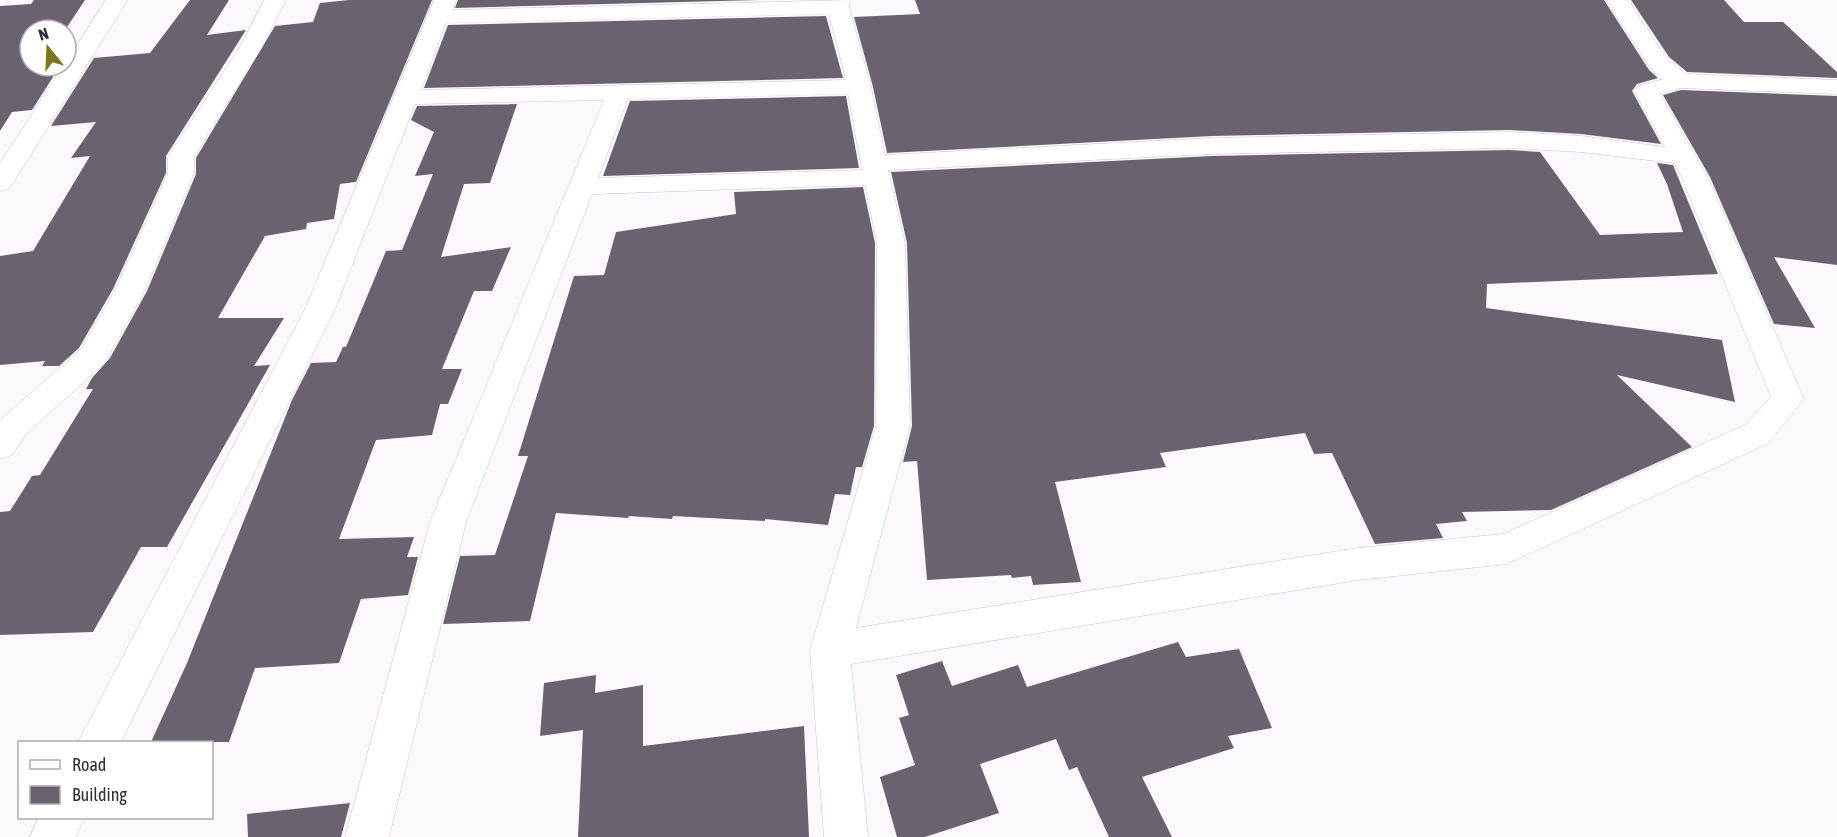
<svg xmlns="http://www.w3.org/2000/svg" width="1837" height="837" viewBox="0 0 1837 837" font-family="'Asap Condensed',sans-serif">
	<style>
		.building { fill: #6b6270 }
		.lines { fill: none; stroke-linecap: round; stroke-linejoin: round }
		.minor-casing { stroke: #cdc2d2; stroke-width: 1 }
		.minor { fill: #fff; fill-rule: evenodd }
	</style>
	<rect width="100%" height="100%" fill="#fcf8fe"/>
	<!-- building -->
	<g class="building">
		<path d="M34,0H85L65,30H30V66H60L32,110L12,112L0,131V6L31,4Z"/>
		<path d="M190,0H229L207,35L246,30L166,156V173L113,289L79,348L59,366H42L45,361L0,365V256L33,251L90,156L71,158L96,122L51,126L94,58L150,53Z"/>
		<path d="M349,0H432L356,182L340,184L334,219L307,223L306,229L265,236L218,318H284L254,366L270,365L167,547H141L93,632L0,635V512L10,511L32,476L40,475L93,389H86L92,378L110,358L147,291L196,174V158L275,26L313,22L320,3Z"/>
		<path d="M458,0H760L455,8Z"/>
		<path d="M915,0H1604L1649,70L1658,78L1637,84L1632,91L1661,144L1581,134L1509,130L1212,136L887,153L873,87L854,17L920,14Z"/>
		<path d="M1631,0H1724L1744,22H1783L1837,72V78L1687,72L1669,57Z"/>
		<path d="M826,16L843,78L424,88L448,25Z"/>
		<path d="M1681,90L1837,96V265L1774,257L1815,328L1774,324L1710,177L1663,95Z"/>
		<path d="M846,96L859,168L603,176L630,101Z"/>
		<path d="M517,104L490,183L464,184L441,257L511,247L492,291H474L442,369H462L448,404H440L432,435L376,440L339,539L414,537L407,557H418L408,595L361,599L339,663L255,668L229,742H151L187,663L292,400L311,363L336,362L343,347H346L386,251L402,250L433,174L415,176L434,132L411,120L417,106Z"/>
		<path d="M1509,150L1540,152L1600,235L1683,232L1667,184L1657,163L1673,165L1718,274L1487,284L1486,308L1722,340L1735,402L1617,375L1692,447L1551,510L1462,512L1467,521L1436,524L1443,538L1375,544L1332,453L1314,454L1305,433L1160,453L1166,467L1055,482L1081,582L1033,585L1031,576L1012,578L1011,575L927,580L917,461L903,462L912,426L907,243L891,172L1212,156Z"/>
		<path d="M863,187L875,243L874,426L862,467H856L850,495L835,494L828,525L765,519V521L673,516L672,519L629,516L628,518L556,513L530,621L443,624L460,556L495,555L528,456H518L574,276L604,275L616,232L736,214L734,192Z"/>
		<path d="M1178,642L1186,657L1239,649L1272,728L1228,736L1234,748L1142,777L1172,837H1109L1077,767L1069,770L1056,739L980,764L999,813L925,837H897L880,777L915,765L899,718L909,715L896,675L942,661L952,686L1018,665L1027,687Z"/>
		<path d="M596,675L595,693L643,685V746L804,726L809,837H578L583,730L540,736L544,683Z"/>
		<path d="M350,803L341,837H248L247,814Z"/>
	</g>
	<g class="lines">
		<!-- minor casing -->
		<g class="minor-casing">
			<g id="minor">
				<path d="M106,0H128L13,183L9,189L0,191V163L63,66H66V62Z"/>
				<path d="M264,0H286L262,47L194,157V173L145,290L108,357L103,365L28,432L12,455L0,459V420L81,349L115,290L168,173V157L240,47Z"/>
				<path d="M434,0H456L452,10L850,0L849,7L871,87L885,155L1212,138L1509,132L1581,136L1665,147L1634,91L1638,86L1663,79L1651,69L1606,0H1628L1667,59L1686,74L1837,80V94L1681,88L1660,94L1708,178L1804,399L1769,443L1507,564L1358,580L851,664L868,837H824L810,650L876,426L877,243L865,185L592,194L466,522L389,837H345L430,522L604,100L415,104L335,309L121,742H78L305,309ZM829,14L846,80L421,90L446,23ZM848,94L862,170L598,178L628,99ZM1509,148L1581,152L1674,163L1682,178L1771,397L1745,425L1503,534L1358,548L856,628L910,426L905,243L888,170L1212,154Z"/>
				<path d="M38,818H84L76,837H30Z"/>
			</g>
		</g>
		<!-- minor -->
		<use href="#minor" class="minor"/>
	</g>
	<!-- legend -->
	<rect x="18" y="741" width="195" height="78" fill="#ffffff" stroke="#adabae" stroke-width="1.5"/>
	<rect x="30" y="760" width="30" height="9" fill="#ffffff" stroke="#adabae" stroke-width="1.5"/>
	<text x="72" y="771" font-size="18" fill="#322d34">Road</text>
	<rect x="30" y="786" width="30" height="18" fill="#6b6270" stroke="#adabae" stroke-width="1.5"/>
	<text x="72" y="801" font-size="18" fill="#322d34">Building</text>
	<!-- north arrow -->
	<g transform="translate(48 48) rotate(342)"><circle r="28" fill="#ffffff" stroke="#adabae" stroke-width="1.5"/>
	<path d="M0-4.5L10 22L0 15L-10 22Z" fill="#7d761a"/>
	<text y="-9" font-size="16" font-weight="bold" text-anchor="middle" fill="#322d34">N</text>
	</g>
</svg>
